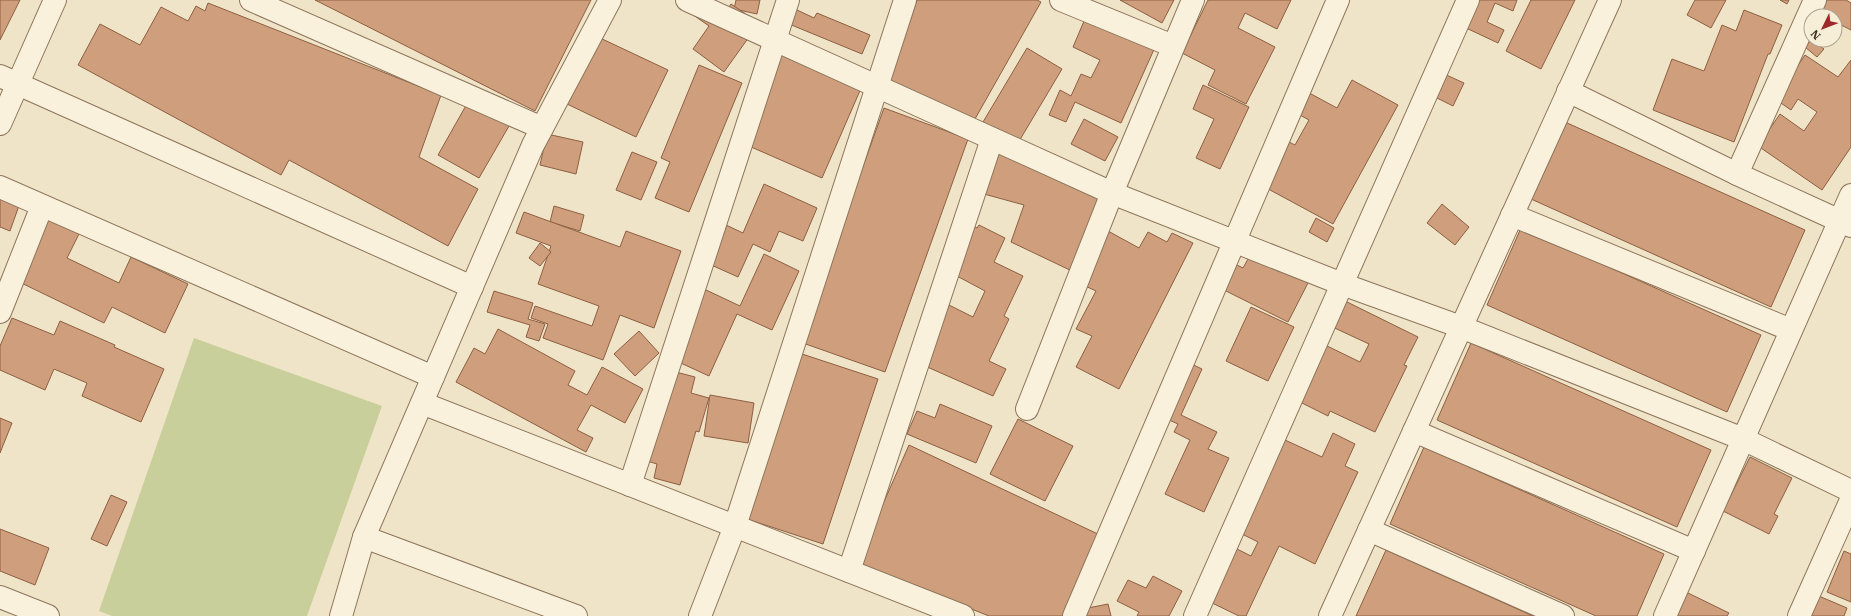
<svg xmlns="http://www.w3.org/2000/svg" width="1851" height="616" viewBox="0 0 1851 616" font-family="'IBM Plex Serif',serif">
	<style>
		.green { fill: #c9cf9b }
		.building { fill: #cf9f7d; stroke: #8d5f41 }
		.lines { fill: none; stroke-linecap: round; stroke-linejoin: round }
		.minor-casing { stroke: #8d765c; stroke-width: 24 }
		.minor { stroke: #faf1dc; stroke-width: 22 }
	</style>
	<rect width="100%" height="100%" fill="#f0e4c8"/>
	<!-- green -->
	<path class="green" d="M194,338L382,406L307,616H112L99,611Z"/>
	<!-- building -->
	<g class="building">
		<path d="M0,0H20L0,40Z"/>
		<path d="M315,0H591L535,111Z"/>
		<path d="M736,0H760L757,14L734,9Z"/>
		<path d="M917,0H1037L1041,2L975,119L889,83Z"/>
		<path d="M1120,0H1174L1162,23Z"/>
		<path d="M1208,0H1291L1277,29L1245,13L1238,28L1275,47L1246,104L1208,85L1215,70L1182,53Z"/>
		<path d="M1476,0H1517L1513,11L1495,3L1487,22L1504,30L1498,43L1464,27Z"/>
		<path d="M1531,0H1575L1541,69L1506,51Z"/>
		<path d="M1695,0H1726L1711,28L1687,15Z"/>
		<path d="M1780,0H1789L1787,4Z"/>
		<path d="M1825,0H1846L1851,3V30L1835,22V16H1824L1818,13Z"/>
		<path d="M208,3L441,95L419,157L478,189L448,246L289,160L281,175L78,65L100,24L140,45L161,7L188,21L196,6L205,11Z"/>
		<path d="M731,4L759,23L724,72L693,49L709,26L689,12L724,14Z"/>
		<path d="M795,9L814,18L817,13L870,35L862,54L789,24Z"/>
		<path d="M1744,10L1782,25L1770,54H1768L1734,142L1653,110L1672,59L1704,71L1722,25L1736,31Z"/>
		<path d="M1087,14L1156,45L1121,123L1075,102L1066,122L1049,115L1060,90L1071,96L1081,74L1091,78L1100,60L1073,47Z"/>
		<path d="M598,37L668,70L636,137L567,104Z"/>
		<path d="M1811,40L1824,49L1817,57L1805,47Z"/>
		<path d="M1027,48L1062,69L1018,143L983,122Z"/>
		<path d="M782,51L862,86L822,178L742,143Z"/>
		<path d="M1805,55L1838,77L1851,60V147L1822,190L1758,146L1780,114L1804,131L1817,112L1798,99L1791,110L1775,99Z"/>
		<path d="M699,65L742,83L689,212L655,198L670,162L661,158Z"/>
		<path d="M1442,73L1464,83L1453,106L1431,95Z"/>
		<path d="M1352,80L1398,105L1333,224L1259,184L1283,139L1295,145L1309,120L1289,109L1300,88L1337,108Z"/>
		<path d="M1203,85L1249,107L1220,169L1196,158L1214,119L1193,109Z"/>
		<path d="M468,102L509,126L479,178L438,155Z"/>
		<path d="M884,108L968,139L885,372L800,342Z"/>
		<path d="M1084,119L1118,137L1105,161L1071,144Z"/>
		<path d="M1565,122L1805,230L1771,307L1531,199Z"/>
		<path d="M547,134L583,142L576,174L540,165Z"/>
		<path d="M998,148L1101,198L1074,272L1011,242L1024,205L984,194Z"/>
		<path d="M632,152L657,162L641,200L616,190Z"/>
		<path d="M764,184L817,208L803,241L779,231L770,252L753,244L738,277L709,264L726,225L743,233Z"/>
		<path d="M0,192L21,200L10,231L0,227Z"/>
		<path d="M1442,204L1469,227L1455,245L1427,223Z"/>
		<path d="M554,206L584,215L580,231L550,222Z"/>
		<path d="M524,212L620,247L626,231L681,251L654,328L620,315L603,360L543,338L548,324L531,318L535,306L592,326L599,306L538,284L551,246L516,233Z"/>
		<path d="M41,215L79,234L67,258L119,283L131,257L188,284L165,333L112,307L104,323L11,278Z"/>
		<path d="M1316,218L1334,228L1327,242L1309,232Z"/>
		<path d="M969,224L977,228L979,225L1005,238L994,262L1023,276L1004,316L1009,319L989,361L1006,369L993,396L925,366L949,305L973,317L985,291L955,275Z"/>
		<path d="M1521,228L1761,335L1727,412L1487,305Z"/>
		<path d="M1108,231L1139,248L1148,232L1167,242L1172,233L1193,243L1119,389L1076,367L1092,336L1076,329L1096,291L1081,284Z"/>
		<path d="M540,243L551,252L540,266L529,258Z"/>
		<path d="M1252,252L1309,281L1288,322L1220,288L1233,263L1243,268Z"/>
		<path d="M764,254L799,271L772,330L737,314L709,376L672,359L704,289L740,306Z"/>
		<path d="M494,291L533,303L528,319L545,324L539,341L526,337L530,325L487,312Z"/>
		<path d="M1339,298L1418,337L1404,365L1407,366L1375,432L1330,411L1328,416L1296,400L1323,344L1360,362L1369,344L1326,324Z"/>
		<path d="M1251,307L1294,327L1268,381L1226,361Z"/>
		<path d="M12,318L54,335L60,321L115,345L114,347L164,369L141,422L82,396L87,383L54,369L45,390L0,370V346Z"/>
		<path d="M498,329L575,371L568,385L587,395L602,367L643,389L625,423L591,405L577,430L593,438L586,452L456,382L474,348L485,354Z"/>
		<path d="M639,331L659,353L635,376L614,354Z"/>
		<path d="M1471,343L1711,450L1677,527L1437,420Z"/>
		<path d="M802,354L878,379L823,544L747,519Z"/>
		<path d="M1185,361L1202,369L1181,415L1217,432L1208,449L1229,458L1204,512L1165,494L1190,440L1174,432L1178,424L1160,416Z"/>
		<path d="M668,370L695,377L691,393L709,398L699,432L696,431L680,485L654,478L657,464L644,460Z"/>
		<path d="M710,395L754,403L748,443L704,436Z"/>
		<path d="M940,404L992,426L976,463L907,434L917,411L935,418Z"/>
		<path d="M0,418L12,423L0,453Z"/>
		<path d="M1018,419L1073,446L1045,501L990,474Z"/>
		<path d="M1333,433L1355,444L1345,466L1358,472L1315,564L1279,546L1246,616H1239L1208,601L1233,547L1251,556L1258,542L1242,534L1285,440L1322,457Z"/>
		<path d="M909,445L1100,535L1066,616H989L857,563Z"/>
		<path d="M1424,447L1664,554L1637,616H1596L1390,524Z"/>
		<path d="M1750,457L1792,478L1774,514L1778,516L1769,534L1723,511Z"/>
		<path d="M111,495L127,502L107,546L91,539Z"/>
		<path d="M0,529L49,548L35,585L0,571Z"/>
		<path d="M1386,550L1533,616H1356Z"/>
		<path d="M1844,551L1851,554V602L1827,592Z"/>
		<path d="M1153,576L1182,591L1169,616H1137L1139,612L1117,601L1128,580L1146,588Z"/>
		<path d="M1686,592L1729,613L1727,616H1674Z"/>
		<path d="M1814,594L1847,608L1844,616H1805Z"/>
		<path d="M1108,604L1111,616H1084L1083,609Z"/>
	</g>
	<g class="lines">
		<!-- minor casing -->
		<g class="minor-casing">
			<g id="minor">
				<path d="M251,0L542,128"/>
				<path d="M687,0L1112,193L1342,284L1461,327L1743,439L1851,491"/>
				<path d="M1061,0L1173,46"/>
				<path d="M0,76L472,287"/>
				<path d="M1568,91L1737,174L1851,226"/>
				<path d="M0,124L55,0"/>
				<path d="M1737,174L1815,0"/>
				<path d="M0,187L433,377"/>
				<path d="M1512,215L1791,330"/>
				<path d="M0,312L42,206"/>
				<path d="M422,403L963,616"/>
				<path d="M1027,409L1112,193L1193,0"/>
				<path d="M1414,431L1694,551"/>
				<path d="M630,485L788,0"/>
				<path d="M1369,530L1563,616"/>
				<path d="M364,537L576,616"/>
				<path d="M849,571L992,139"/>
				<path d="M0,597L48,616"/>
				<path d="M341,616L364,537L533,145L610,0"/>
				<path d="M700,616L735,526L905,0"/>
				<path d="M1074,616L1338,0"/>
				<path d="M1195,616L1468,0"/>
				<path d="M1330,616L1610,0"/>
				<path d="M1665,616L1851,195"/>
				<path d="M1799,616L1851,500"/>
			</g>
		</g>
		<!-- minor -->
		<use href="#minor" class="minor"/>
	</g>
	<!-- north arrow -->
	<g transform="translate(1823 28) rotate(227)"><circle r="19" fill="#f7eed8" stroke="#ada18e"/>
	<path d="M0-3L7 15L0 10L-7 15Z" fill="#9e2a2b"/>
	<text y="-6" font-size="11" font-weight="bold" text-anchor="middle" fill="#3d2e20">N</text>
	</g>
</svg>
